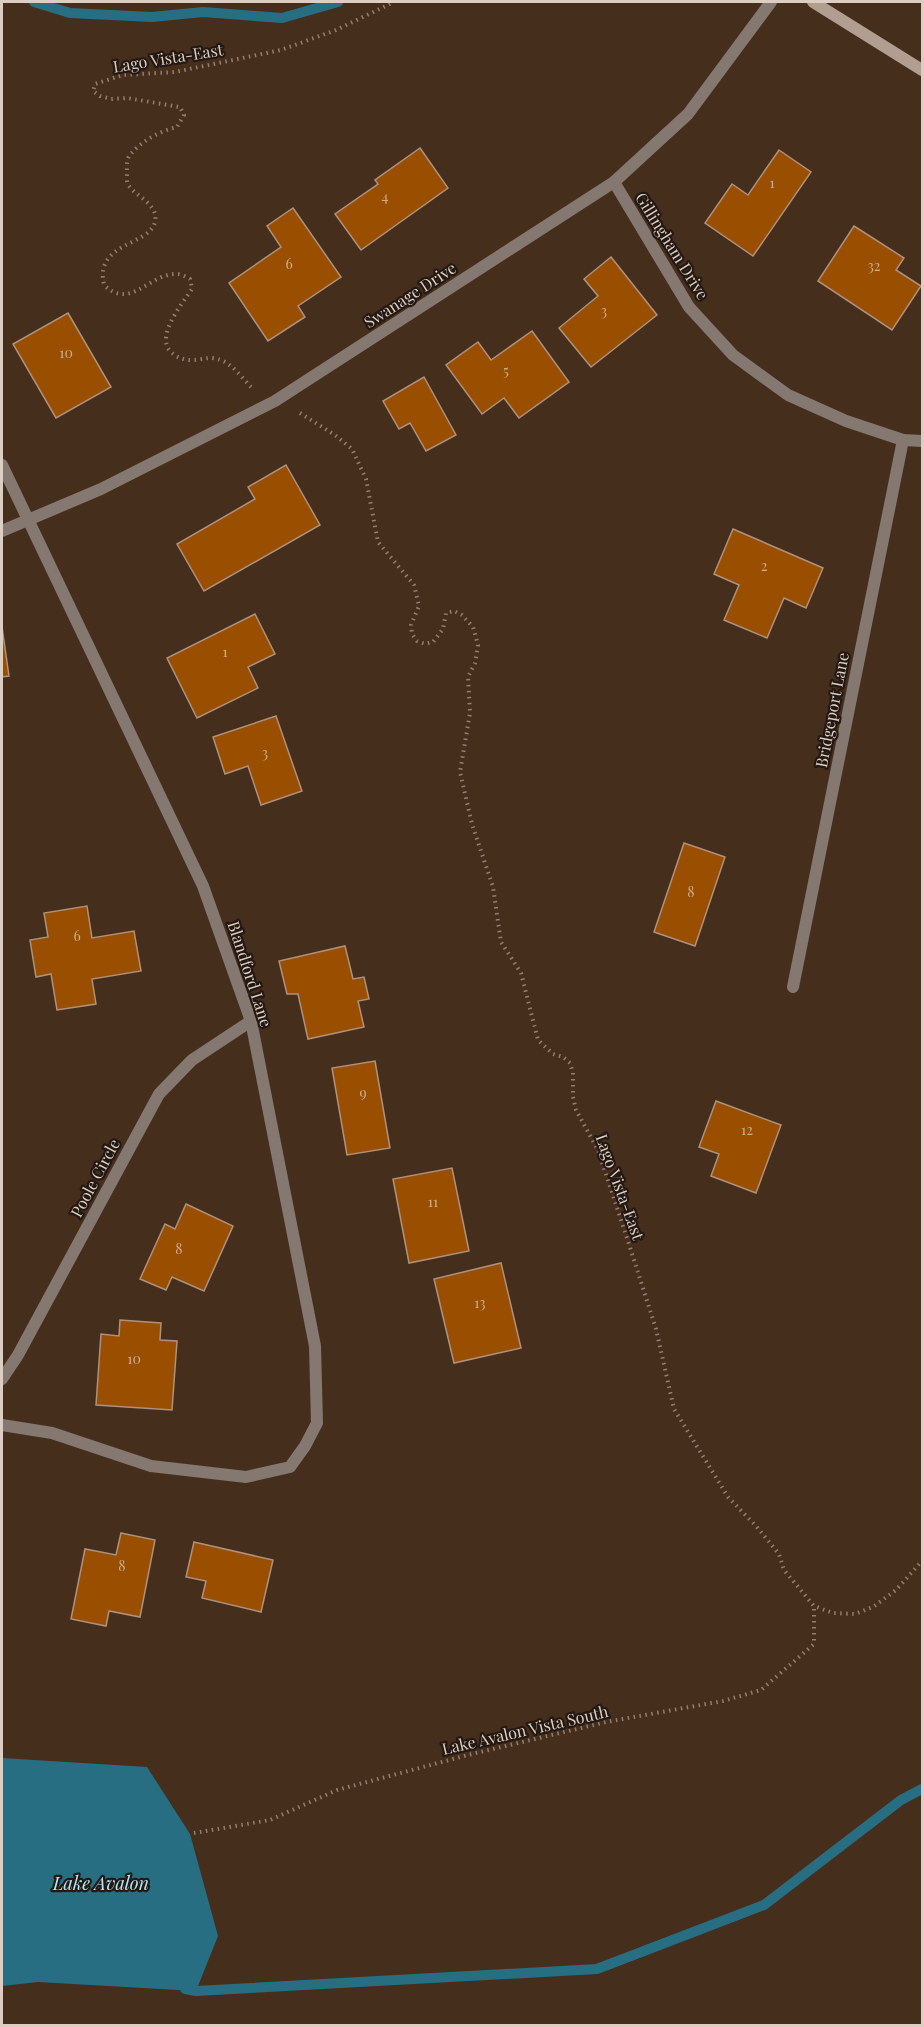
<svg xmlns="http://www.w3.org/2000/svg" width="924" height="2027" viewBox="0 0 924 2027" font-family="'Playfair Display',serif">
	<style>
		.water { fill: #286e83 }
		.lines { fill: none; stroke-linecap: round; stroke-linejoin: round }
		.stream { stroke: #286e83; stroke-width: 10 }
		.building { fill: #9a4f00; stroke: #ae917e; stroke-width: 1.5 }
		.path { stroke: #927f71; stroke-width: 4; stroke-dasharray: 1.5 4.5; stroke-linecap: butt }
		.street { stroke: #857870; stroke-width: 12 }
		.secondary { stroke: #b29e91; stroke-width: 12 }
		.labels { text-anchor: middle; stroke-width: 4.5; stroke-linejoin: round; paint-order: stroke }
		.number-label { font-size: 14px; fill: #ccae92 }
		.street-label { font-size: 16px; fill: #ddcec3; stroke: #241912 }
		.water-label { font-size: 18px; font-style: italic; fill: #b0e8fa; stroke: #241912 }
	</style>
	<rect width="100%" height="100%" fill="#462e1d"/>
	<!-- water -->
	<path class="water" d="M2,1758L147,1767L190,1834L218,1936L196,1991L38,1982L2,1986Z"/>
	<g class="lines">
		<!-- stream -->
		<g class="stream">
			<path d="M34,2L70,13L152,17L203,12L282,18L338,2"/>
			<path d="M185,1989L196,1991L597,1969L764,1905L901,1800L922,1789"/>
		</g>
	</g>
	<!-- building -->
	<g class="building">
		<path d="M420,148L448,188L361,250L335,214L378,184L375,180Z"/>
		<path d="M779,150L811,172L753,256L705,223L732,184L748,195Z"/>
		<path d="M293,208L341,277L298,306L305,317L268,341L229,283L281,247L267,226Z"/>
		<path d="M854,226L904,258L896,270L921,286L892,330L818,281Z"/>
		<path d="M611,257L657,315L591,367L559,328L598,296L584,279Z"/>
		<path d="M68,313L111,387L56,418L13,344Z"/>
		<path d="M532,331L569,382L519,418L504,398L482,414L446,365L478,342L491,360Z"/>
		<path d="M424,377L456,435L426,451L410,423L399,429L383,401Z"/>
		<path d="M286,465L320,525L204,591L177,544L255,499L248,487Z"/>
		<path d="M733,529L823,568L806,608L784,598L767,638L724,620L739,585L714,574Z"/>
		<path d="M255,614L275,654L248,667L258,688L197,718L167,658Z"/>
		<path d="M2,627L9,676L2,677Z"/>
		<path d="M276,716L302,791L261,805L248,766L225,774L213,737Z"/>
		<path d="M684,843L725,857L695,946L654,932Z"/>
		<path d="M87,906L92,938L134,931L141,971L92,979L96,1004L57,1010L51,974L36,977L30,940L48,937L44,913Z"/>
		<path d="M345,946L353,979L364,977L369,999L358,1001L364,1027L308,1039L298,994H287L279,961Z"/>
		<path d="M375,1061L390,1148L347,1155L332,1068Z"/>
		<path d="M716,1101L781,1125L756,1193L711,1176L719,1154L699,1147Z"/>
		<path d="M452,1168L469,1251L409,1263L393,1179Z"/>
		<path d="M186,1204L233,1226L204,1291L172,1277L166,1290L140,1279L165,1224L175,1229Z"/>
		<path d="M501,1263L521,1348L454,1363L434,1279Z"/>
		<path d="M120,1320L161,1323L160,1340L177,1341L172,1410L96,1405L101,1334L119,1336Z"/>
		<path d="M121,1533L155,1540L140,1617L109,1611L106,1626L71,1619L85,1549L116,1555Z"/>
		<path d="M194,1542L273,1560L261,1612L202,1598L206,1581L186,1577Z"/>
	</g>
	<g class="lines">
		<!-- path -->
		<g class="path">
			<path d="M251,387C243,379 234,366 223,361C209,355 205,360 191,360C183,360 176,357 170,351C156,335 182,304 192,289L190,279C186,277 181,274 177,274C149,273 131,311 104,285C94,242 149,246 155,222C159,205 137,197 129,186C126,183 127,177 127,173C127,167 126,160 130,155C141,141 160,131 177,127L184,115L180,107L127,98L111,99L100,96L93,91L95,84L123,75L175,72L281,50L336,30L394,2"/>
			<path d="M300,413L335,435L352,449L366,479L378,542L414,585L419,606L411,625L412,634L417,641L425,644L433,642L443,629L446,613L454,611L462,615L473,627L478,645L475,663L468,677L470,713L460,772L472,824L493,887L501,942L521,973L538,1040L553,1054L563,1057L570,1063L573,1073V1097L576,1110L598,1150L627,1238L656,1329L674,1409L728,1497L756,1526L779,1554L784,1570L814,1606L833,1613L855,1614L873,1607L896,1590L922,1561"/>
			<path d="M194,1833L270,1820L337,1790L468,1755L606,1722L723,1701L761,1690L814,1644V1606"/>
		</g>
		<!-- street -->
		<g class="street">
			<path d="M614,182L689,307L733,355L788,395L846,421L903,440L922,441"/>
			<path d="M2,465L203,886L251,1021L315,1346L317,1423L305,1446L290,1467L246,1477L151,1466L52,1433L2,1425"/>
			<path d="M2,531L101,489L275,401L614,182L688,114L771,2"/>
			<path d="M793,987L903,440"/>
			<path d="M2,1379L18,1355L159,1094L192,1060L251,1021"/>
		</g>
		<!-- secondary -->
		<path class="secondary" d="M813,2L922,70"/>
	</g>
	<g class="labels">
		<!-- number labels -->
		<g class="number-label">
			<text x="772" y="188">1</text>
			<text x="385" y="202">4</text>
			<text x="289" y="269">6</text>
			<text x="874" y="271">32</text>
			<text x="604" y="316">3</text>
			<text x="66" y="358">10</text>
			<text x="506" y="376">5</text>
			<text x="764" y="571">2</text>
			<text x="225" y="657">1</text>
			<text x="265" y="758">3</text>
			<text x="691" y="897">8</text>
			<text x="77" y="941">6</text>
			<text x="363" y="1098">9</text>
			<text x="747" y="1135">12</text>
			<text x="433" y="1207">11</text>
			<text x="179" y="1254">8</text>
			<text x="480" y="1308">13</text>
			<text x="134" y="1364">10</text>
			<text x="122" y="1571">8</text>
		</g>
		<!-- street labels -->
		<g class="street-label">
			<text transform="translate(168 58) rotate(-9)" y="6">Lago Vista-East</text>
			<text transform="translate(672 246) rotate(58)" y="6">Gillingham Drive</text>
			<text transform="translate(410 295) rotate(-33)" y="6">Swanage Drive</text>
			<text transform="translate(832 710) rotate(-79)" y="6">Bridgeport Lane</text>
			<text transform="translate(250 974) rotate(72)" y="6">Blandford Lane</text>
			<text transform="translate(95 1178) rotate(-62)" y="6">Poole Circle</text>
			<text transform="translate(620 1187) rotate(70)" y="6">Lago Vista-East</text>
			<text transform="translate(525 1730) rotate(-13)" y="6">Lake Avalon Vista South</text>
		</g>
		<!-- water labels -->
		<g class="water-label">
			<text x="101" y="1890">Lake Avalon</text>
		</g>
	</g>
	<!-- border -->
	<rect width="924" height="2027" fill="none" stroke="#ddcec3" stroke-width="6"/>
</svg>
